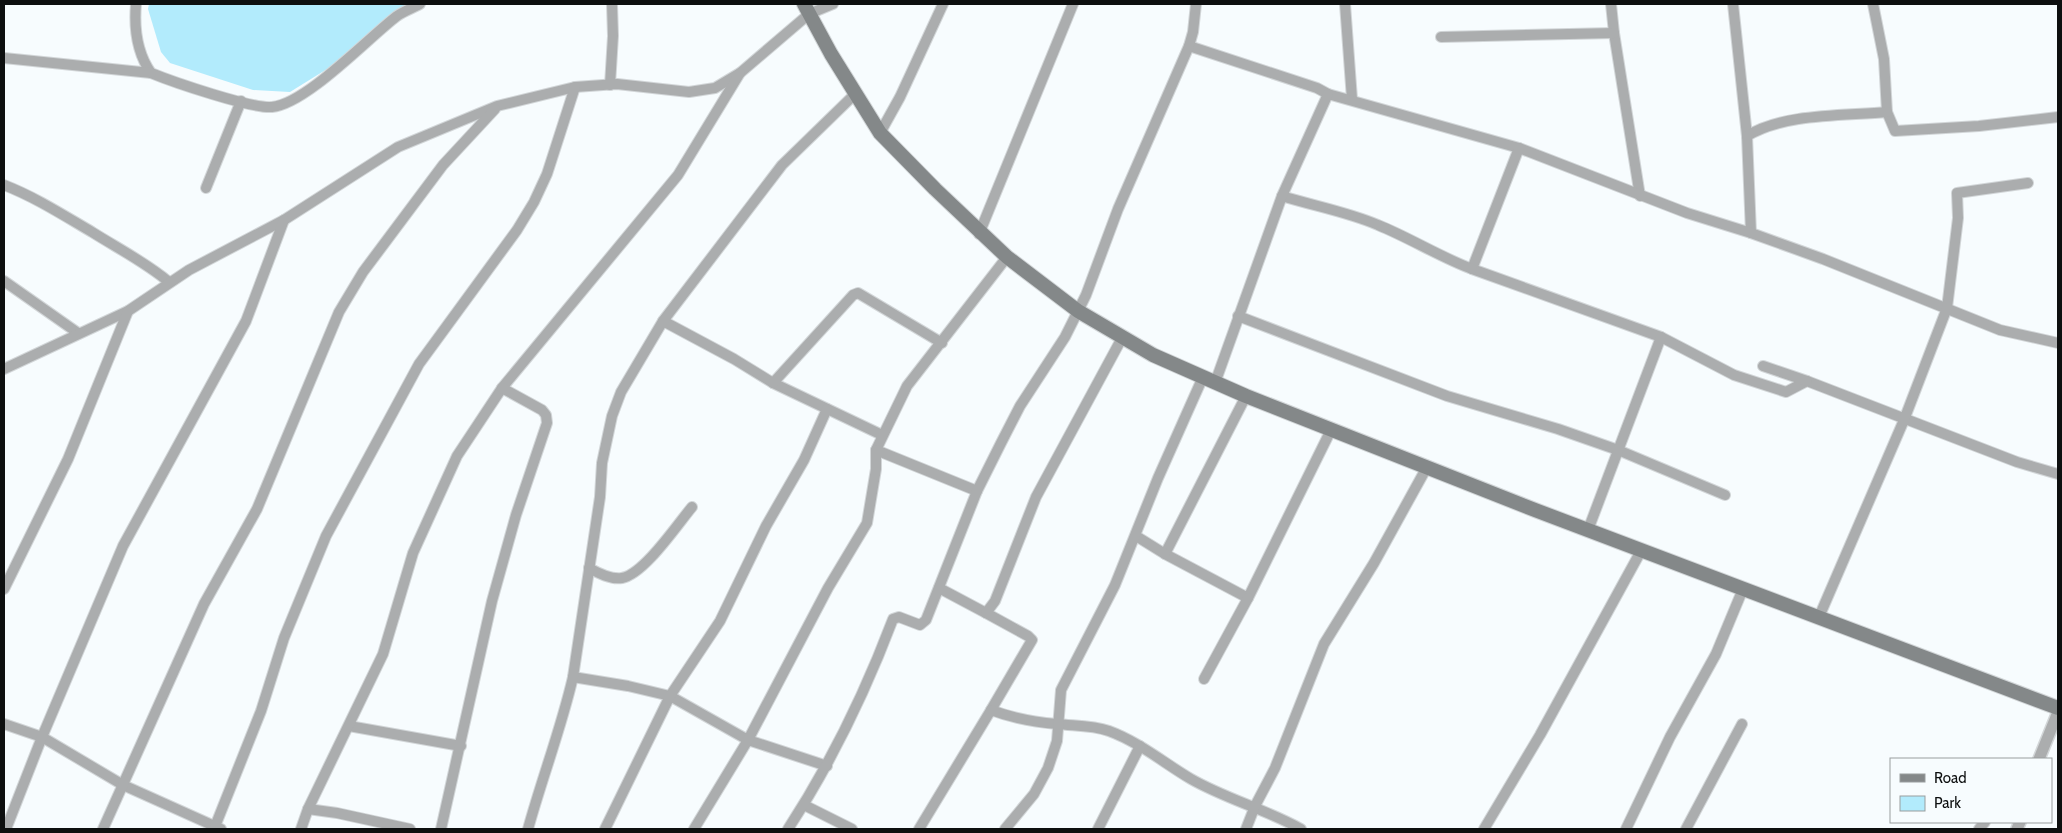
<svg xmlns="http://www.w3.org/2000/svg" width="2062" height="833" viewBox="0 0 2062 833" font-family="Cabin,sans-serif">
	<style>
		.green { fill: #b2ebfc }
		.lines { fill: none; stroke-linecap: round; stroke-linejoin: round }
		.minor-casing { stroke: #d2d6d8; stroke-width: 12 }
		.tertiary-casing { stroke: #d2d6d8; stroke-width: 14 }
		.secondary-casing { stroke: #d2d6d8; stroke-width: 16 }
		.minor { stroke: #abadae; stroke-width: 10 }
		.tertiary { stroke: #abadae; stroke-width: 11 }
		.secondary { stroke: #848889; stroke-width: 14 }
	</style>
	<rect width="100%" height="100%" fill="#f7fcfe"/>
	<!-- green -->
	<path class="green" d="M149,4H411L340,61L290,92L253,90L170,63L161,52L148,9Z"/>
	<g class="lines">
		<!-- minor casing -->
		<g class="minor-casing">
			<g id="minor">
				<path d="M136,4C134,27 137,53 151,73C173,82 252,109 272,107C306,104 368,38 397,16C404,11 413,8 420,4"/>
				<path d="M1345,4L1352,99"/>
				<path d="M1611,4L1614,33L1640,196"/>
				<path d="M1733,4L1747,136L1751,233"/>
				<path d="M1873,4L1884,59L1887,112L1895,131L1979,126L2058,117"/>
				<path d="M1441,37L1614,33"/>
				<path d="M1189,46L1317,88L1328,94L1519,148L1687,213L1751,233L1823,259L2000,330L2058,343"/>
				<path d="M4,58L151,73"/>
				<path d="M610,85L613,36L612,4"/>
				<path d="M880,133L900,97L943,4"/>
				<path d="M1747,136C1784,113 1844,116 1887,112"/>
				<path d="M1519,148L1472,269L1661,337L1734,375L1786,392L1807,381L2017,462L2058,474"/>
				<path d="M4,185C35,197 63,215 92,232C119,249 145,262 169,282"/>
				<path d="M206,188L241,101"/>
				<path d="M1282,196C1314,206 1348,212 1378,225C1410,238 1440,257 1472,269"/>
				<path d="M979,234L1073,4"/>
				<path d="M4,281L78,333"/>
				<path d="M1238,316L1447,396L1558,429L1618,450L1725,495"/>
				<path d="M663,321L734,359L773,383L882,435"/>
				<path d="M1763,366L1807,381"/>
				<path d="M4,369L128,311L189,270L284,220L398,147L497,106L575,87L617,84L689,92L715,88L740,73L809,14L833,4"/>
				<path d="M773,383L853,295L858,293L942,343"/>
				<path d="M1215,383L1282,196L1328,94"/>
				<path d="M1246,396L1165,554L1248,598L1331,430"/>
				<path d="M977,491L876,450L907,386L1007,257"/>
				<path d="M1588,530L1661,337"/>
				<path d="M1136,536L1165,554"/>
				<path d="M589,568C598,573 611,580 622,578C644,574 677,525 692,507"/>
				<path d="M939,588L986,613"/>
				<path d="M4,589L68,459L128,311"/>
				<path d="M1819,617L1904,420L1947,308L1958,218L1957,193L2028,183"/>
				<path d="M573,677L628,686L670,696L748,740L827,766"/>
				<path d="M1204,679L1248,598"/>
				<path d="M991,710L1032,640L1028,636L986,613L995,601L1036,497L1122,338"/>
				<path d="M4,724L42,737L123,785L221,829"/>
				<path d="M349,726L461,746"/>
				<path d="M804,805L852,829"/>
				<path d="M6,829L42,737L123,546L246,321L284,220"/>
				<path d="M103,829L204,604L257,509L339,312L363,272L443,165L495,109"/>
				<path d="M214,829L261,711L284,638L326,536L419,364L517,230L534,202L547,174L575,87"/>
				<path d="M301,829L308,809"/>
				<path d="M410,829L337,813L308,809L383,654L413,553L457,456L502,388L678,175L740,73"/>
				<path d="M441,829L492,601L516,515L547,423L546,415L542,410L502,388"/>
				<path d="M528,829C542,778 561,729 573,677L600,497L602,463L612,416L621,392L663,321L782,165L855,94"/>
				<path d="M605,829L670,696L720,621L766,526L804,460L827,409"/>
				<path d="M694,829L748,740L828,588L867,523L876,469V450"/>
				<path d="M788,829C831,763 865,693 893,619L899,617L920,625L926,620L977,491L1001,443L1020,406L1065,337L1086,295L1118,209L1189,46L1193,32L1196,4"/>
				<path d="M919,829L991,710C1012,718 1035,722 1057,724C1075,726 1092,725 1109,731C1139,742 1164,763 1191,779C1226,799 1265,809 1301,829"/>
				<path d="M1005,829L1034,794L1048,768L1057,741L1061,690L1115,585L1158,478L1203,377"/>
				<path d="M1098,829L1140,746"/>
				<path d="M1246,829L1255,806L1275,768L1324,644L1374,563L1427,467"/>
				<path d="M1484,829L1540,735L1641,551"/>
				<path d="M1626,829L1670,737L1716,654L1743,589"/>
				<path d="M1686,829L1742,724"/>
				<path d="M1979,829L1985,822"/>
			</g>
		</g>
		<!-- tertiary casing -->
		<g class="tertiary-casing">
			<g id="tertiary">
				<path d="M2039,759L2058,712"/>
				<path d="M2017,829L2020,822"/>
			</g>
		</g>
		<!-- secondary casing -->
		<g class="secondary-casing">
			<path id="secondary" d="M804,4L831,54L880,133L935,189L1007,257L1078,311L1153,355L1246,396L1535,510L2058,708"/>
		</g>
		<!-- minor -->
		<use href="#minor" class="minor"/>
		<!-- tertiary -->
		<use href="#tertiary" class="tertiary"/>
		<!-- secondary -->
		<use href="#secondary" class="secondary"/>
	</g>
	<!-- border -->
	<rect width="2062" height="833" fill="none" stroke="#0d0f0f" stroke-width="10"/>
	<!-- legend -->
	<rect x="1890" y="758" width="162" height="65" fill="#f7fcfe" stroke="#999d9e"/>
	<rect x="1900" y="774" width="25" height="8" fill="#848889" stroke="#999d9e"/>
	<text x="1934" y="783" font-size="15" fill="#0d0f0f">Road</text>
	<rect x="1900" y="796" width="25" height="15" fill="#b2ebfc" stroke="#999d9e"/>
	<text x="1934" y="808" font-size="15" fill="#0d0f0f">Park</text>
</svg>
